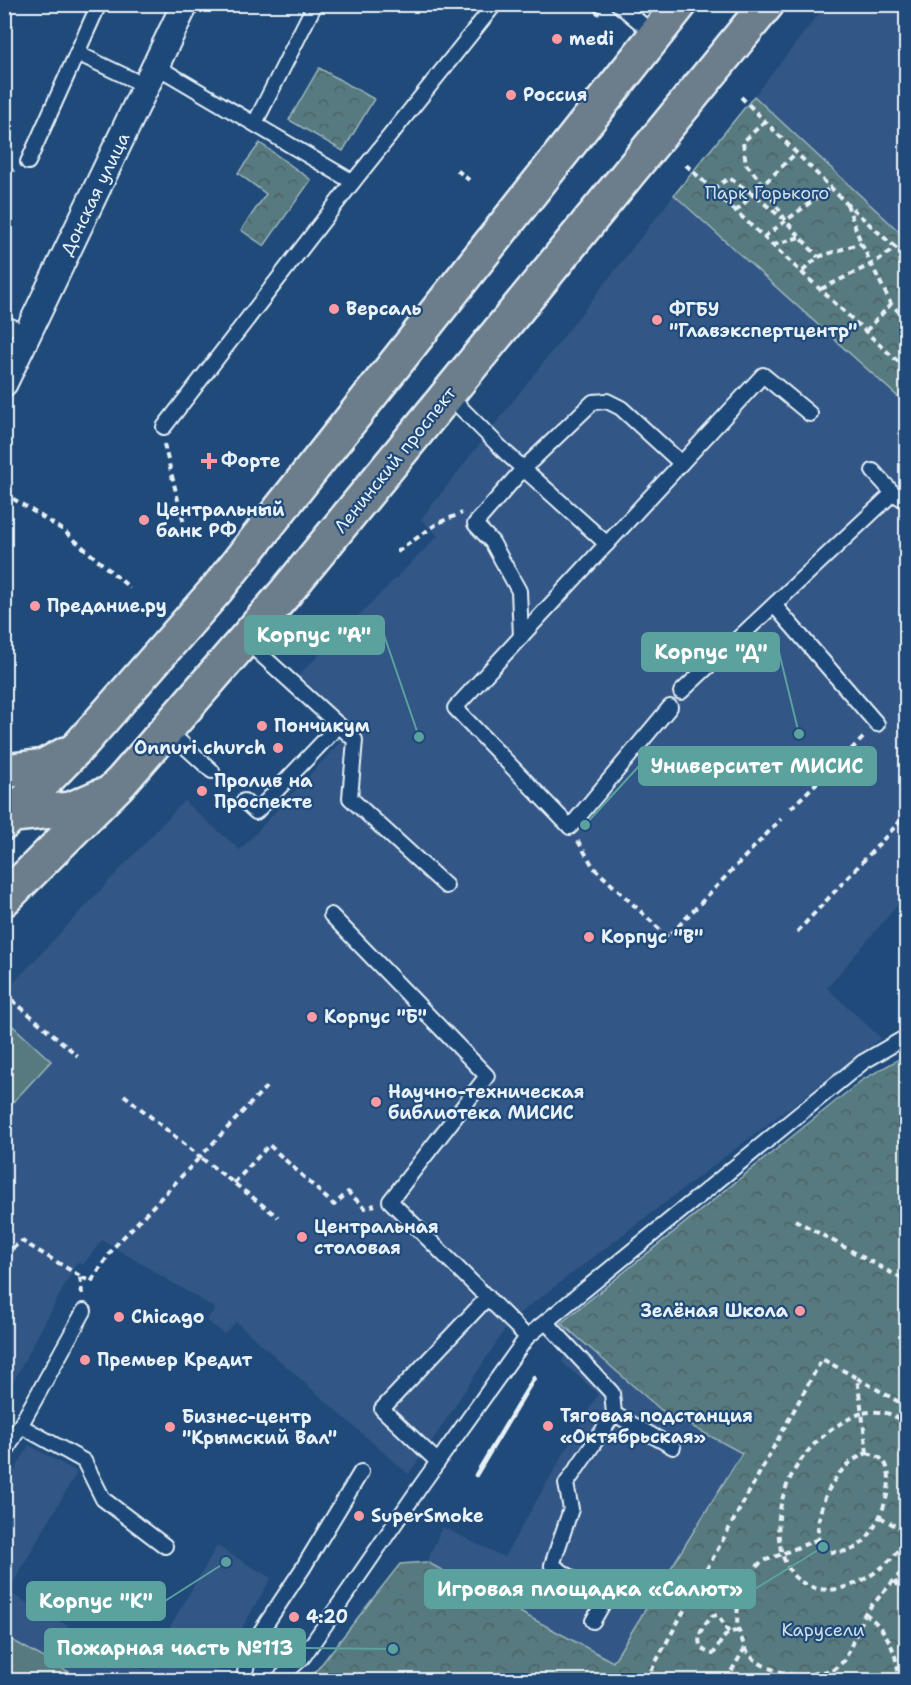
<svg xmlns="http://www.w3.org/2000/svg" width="911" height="1685" viewBox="0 0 911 1685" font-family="'Shantell Sans',sans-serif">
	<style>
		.built { fill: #335786 }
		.green { fill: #567a7f; stroke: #9fb6bc; stroke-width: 1.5 }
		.park { fill: url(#park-crowns); stroke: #9fb6bc; stroke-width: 1.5 }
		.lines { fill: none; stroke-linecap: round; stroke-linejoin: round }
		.service-casing { stroke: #e8f1f8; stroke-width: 18 }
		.minor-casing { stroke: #e8f1f8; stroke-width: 30 }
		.primary-casing { stroke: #e8f1f8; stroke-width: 38 }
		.path { stroke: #e8f1f8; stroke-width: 4; stroke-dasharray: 6 4.5; stroke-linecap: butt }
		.service { stroke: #1f4a7a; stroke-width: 14 }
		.minor { stroke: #1f4a7a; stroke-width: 26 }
		.primary { stroke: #6c7d8c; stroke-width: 33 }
		.rail { stroke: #e8f1f8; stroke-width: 4.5 }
		.poi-dot { fill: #ff9aa2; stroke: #1f4a7a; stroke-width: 2 }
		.labels { text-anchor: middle; stroke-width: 4.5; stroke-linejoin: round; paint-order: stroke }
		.poi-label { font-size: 18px; font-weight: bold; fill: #e8f1f8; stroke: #1f4a7a; text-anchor: start }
		.park-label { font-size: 18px; fill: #d2dfe6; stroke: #1f4a7a }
		.street-label { font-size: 18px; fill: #e8f1f8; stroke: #1f4a7a }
		.leader { fill: none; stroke: #5ba19e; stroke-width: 2 }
		.callout-dot { fill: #5ba19e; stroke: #1f4a7a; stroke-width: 2 }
		.callout { fill: #5ba19e; stroke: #5ba19e; stroke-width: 2 }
		.callout-label { font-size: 20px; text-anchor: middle; font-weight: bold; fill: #fff }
	</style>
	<defs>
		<pattern id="park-crowns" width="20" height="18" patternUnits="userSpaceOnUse" patternTransform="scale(1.5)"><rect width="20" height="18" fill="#567a7f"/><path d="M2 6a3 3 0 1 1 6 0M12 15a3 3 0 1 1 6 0" fill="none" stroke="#4e6164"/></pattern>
	</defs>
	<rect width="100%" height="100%" fill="#1f4a7a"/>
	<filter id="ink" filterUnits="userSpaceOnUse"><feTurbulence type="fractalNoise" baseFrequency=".0167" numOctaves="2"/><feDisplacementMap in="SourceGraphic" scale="12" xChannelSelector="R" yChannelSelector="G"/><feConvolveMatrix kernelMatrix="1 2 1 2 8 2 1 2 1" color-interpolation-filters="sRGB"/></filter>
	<g filter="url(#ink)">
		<!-- built -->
		<g class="built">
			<path d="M826,5H906V238L754,96Z"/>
			<path d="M674,195L906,404V895L827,988L881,1038L511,1320L425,1452L408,1474L236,1322L224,1334L206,1320L216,1309L102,1240L83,1265L77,1262L5,1397V992L184,801L240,850L340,742L285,689L438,536L421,519Z"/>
			<path d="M567,1330L661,1410L742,1453L613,1662L427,1562L442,1527L504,1557L598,1394L562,1362L564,1356L552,1343Z"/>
			<path d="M29,1445L77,1472L8,1592L145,1670L217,1546L271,1578L212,1680H83L5,1636V1488Z"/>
		</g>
		<!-- green -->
		<g class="green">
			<path d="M4,1018L51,1061L5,1111H4Z"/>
			<path d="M4,1636H5L83,1680H5Z"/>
		</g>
		<!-- park -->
		<g class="park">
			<path d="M319,68L374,99L343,151L289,120Z"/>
			<path d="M754,96L906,238V404L674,195Z"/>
			<path d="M260,143L311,180L264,246L241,230L266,194L238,173Z"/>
			<path d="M906,1055V1680H309L400,1564L427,1562L613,1662L742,1453L661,1410L561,1323L862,1080Z"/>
		</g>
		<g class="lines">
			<!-- service casing -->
			<g class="service-casing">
				<g id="service">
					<path d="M618,4L655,35"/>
					<path d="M77,53L146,86"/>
					<path d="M156,66L353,182"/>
					<path d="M255,123L315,4"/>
					<path d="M28,162L99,4"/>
					<path d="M4,323L28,334"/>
					<path d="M448,395L506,453L607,544"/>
					<path d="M164,427L353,182L495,4"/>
					<path d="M893,493L906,501"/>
					<path d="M774,605L877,724"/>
					<path d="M521,637L519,591L492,542L475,524L523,469L593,402L607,401L621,408L681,463"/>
					<path d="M245,640L355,740L350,798L446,886"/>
					<path d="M681,692L893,493L873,471"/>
					<path d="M670,707L570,827L455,708L763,375L810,414"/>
					<path d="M168,731L212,771"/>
					<path d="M244,801L256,812L339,725"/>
					<path d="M331,915L487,1076L390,1201L527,1337"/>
					<path d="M546,1322L612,1393L614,1414L566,1484L571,1509L552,1565L605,1600L593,1621"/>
					<path d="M614,1414L673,1447"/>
					<path d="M21,1426L84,1461L103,1499L165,1546"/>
					<path d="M4,1455L84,1311"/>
					<path d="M438,1462L382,1409L488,1297"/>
					<path d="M243,1680L252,1645L303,1568L361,1472"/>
					<path d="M278,1680L303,1657L422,1484L527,1337L863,1062L906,1037"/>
				</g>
			</g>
			<!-- minor casing -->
			<g class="minor-casing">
				<path id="minor" d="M4,383L185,4"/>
			</g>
			<!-- primary casing -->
			<g class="primary-casing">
				<g id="primary">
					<path d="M4,771L44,766L66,754"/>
					<path d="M4,816L71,809L101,796"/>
					<path d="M4,823L80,745L217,589L680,4"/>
					<path d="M4,899L122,781L286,592L767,4"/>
				</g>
			</g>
			<!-- path -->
			<g class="path">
				<path d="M587,4L603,17"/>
				<path d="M741,97L847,204L906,257"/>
				<path d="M765,121L743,142L746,164L763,184L786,221L818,257"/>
				<path d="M686,165L906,369"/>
				<path d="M457,170L469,180"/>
				<path d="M4,172L7,174L14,170"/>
				<path d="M713,189L729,178L753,194L782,218"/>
				<path d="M847,204L861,243L891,304L906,319"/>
				<path d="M736,211L796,153"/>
				<path d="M764,237L831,187"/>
				<path d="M773,245L800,237"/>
				<path d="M803,271L818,257L861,243"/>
				<path d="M821,289L872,264L897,247"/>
				<path d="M866,331L891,304"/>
				<path d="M164,444L184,524"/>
				<path d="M4,493L63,530L130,588"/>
				<path d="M397,552L438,523L462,513"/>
				<path d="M791,808L866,735"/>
				<path d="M578,841L594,868L668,937L781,819"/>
				<path d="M797,932L906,815"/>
				<path d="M4,993L78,1056"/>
				<path d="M124,1095L200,1157L266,1087"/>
				<path d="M234,1183L269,1145L334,1205L348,1192L365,1208L375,1205"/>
				<path d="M795,1220L906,1281"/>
				<path d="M4,1255L22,1241L80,1276"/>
				<path d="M82,1294L80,1276L91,1282L114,1247L200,1157L278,1217"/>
				<path d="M867,1453C875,1455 882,1457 886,1465C897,1486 875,1538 855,1548C848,1552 839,1552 832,1552L819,1544C813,1510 834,1465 867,1453Z"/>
				<path d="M867,1453L862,1413C882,1410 890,1412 906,1424"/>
				<path d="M880,1517L906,1532"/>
				<path d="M818,1539L782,1554C785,1562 790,1573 796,1578C832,1609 887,1572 906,1540"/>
				<path d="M895,1581L906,1597"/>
				<path d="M865,1613C888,1631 897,1652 899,1680"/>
				<path d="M729,1632C724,1628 723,1620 717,1615L712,1616C700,1627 690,1649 713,1654C722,1642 723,1631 739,1631"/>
				<path d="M745,1648C756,1667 778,1672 799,1676"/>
				<path d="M646,1680L822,1359L857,1378"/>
				<path d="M726,1680L745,1648L737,1626L738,1598L744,1581L761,1562L782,1554C766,1495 806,1434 862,1413L857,1378L906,1406"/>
				<path d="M781,1680L832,1670"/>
				<path d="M828,1680L833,1670L845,1660L865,1613L906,1567"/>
			</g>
			<!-- service -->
			<use href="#service" class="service"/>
			<!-- minor -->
			<use href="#minor" class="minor"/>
			<!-- primary -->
			<use href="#primary" class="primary"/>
			<!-- rail -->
			<path class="rail" d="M476,1475L534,1378"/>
		</g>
	</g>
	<!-- markers -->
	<g class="poi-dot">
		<circle cx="557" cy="39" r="6"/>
		<circle cx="511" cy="95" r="6"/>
		<circle cx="334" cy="309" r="6"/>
		<circle cx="657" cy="320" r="6"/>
		<path d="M206 452h6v6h6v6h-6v6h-6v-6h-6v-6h6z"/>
		<circle cx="144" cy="520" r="6"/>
		<circle cx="35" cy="606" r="6"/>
		<circle cx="262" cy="726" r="6"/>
		<circle cx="278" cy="748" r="6"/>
		<circle cx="202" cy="791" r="6"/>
		<circle cx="589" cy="937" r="6"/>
		<circle cx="312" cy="1017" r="6"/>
		<circle cx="376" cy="1102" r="6"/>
		<circle cx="302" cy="1237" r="6"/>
		<circle cx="800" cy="1311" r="6"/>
		<circle cx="119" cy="1317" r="6"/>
		<circle cx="85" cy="1360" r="6"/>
		<circle cx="548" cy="1426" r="6"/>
		<circle cx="170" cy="1427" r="6"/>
		<circle cx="359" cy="1516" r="6"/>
		<circle cx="294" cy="1617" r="6"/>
	</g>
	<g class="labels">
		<!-- poi labels -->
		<g class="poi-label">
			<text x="569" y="45">medi</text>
			<text x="523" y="101">Россия</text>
			<text x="346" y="315">Версаль</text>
			<text x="669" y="316">ФГБУ<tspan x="669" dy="21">"Главэкспертцентр"</tspan></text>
			<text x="221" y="467">Форте</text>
			<text x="156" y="516">Центральный<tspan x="156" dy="21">банк РФ</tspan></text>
			<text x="47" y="612">Предание.ру</text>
			<text x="274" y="732">Пончикум</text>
			<text x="266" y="754" text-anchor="end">Onnuri church</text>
			<text x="214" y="787">Пролив на<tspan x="214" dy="21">Проспекте</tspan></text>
			<text x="601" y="943">Корпус "В"</text>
			<text x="324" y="1023">Корпус "Б"</text>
			<text x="388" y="1098">Научно-техническая<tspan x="388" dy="21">библиотека МИСИС</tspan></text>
			<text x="314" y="1233">Центральная<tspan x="314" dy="21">столовая</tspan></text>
			<text x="788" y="1317" text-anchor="end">Зелёная Школа</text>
			<text x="131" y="1323">Chicago</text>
			<text x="97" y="1366">Премьер Кредит</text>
			<text x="560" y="1422">Тяговая подстанция<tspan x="560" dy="21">«Октябрьская»</tspan></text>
			<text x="182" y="1423">Бизнес-центр<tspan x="182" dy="21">"Крымский Вал"</tspan></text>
			<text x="371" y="1522">SuperSmoke</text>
			<text x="306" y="1623">4:20</text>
		</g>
		<!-- park labels -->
		<g class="park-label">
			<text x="767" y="199">Парк Горького</text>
			<text x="823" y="1636">Карусели</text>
		</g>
		<!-- street labels -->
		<g class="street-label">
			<text transform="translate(95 194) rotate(-64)" y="6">Донская улица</text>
			<text transform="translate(395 460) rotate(-51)" y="6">Ленинский проспект</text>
		</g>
	</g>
	<!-- callouts -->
	<path class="leader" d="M419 737L384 635M799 734L779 652M585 825L639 766M823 1547L755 1589M226 1562L165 1601M393 1649L305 1648"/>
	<g class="callout-dot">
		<circle cx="419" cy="737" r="6"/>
		<circle cx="799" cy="734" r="6"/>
		<circle cx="585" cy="825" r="6"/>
		<circle cx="823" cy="1547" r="6"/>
		<circle cx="226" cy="1562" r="6"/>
		<circle cx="393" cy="1649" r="6"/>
	</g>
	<g class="callout">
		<rect x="245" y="616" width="139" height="38" rx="6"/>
		<rect x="642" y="633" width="137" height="38" rx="6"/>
		<rect x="639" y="747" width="237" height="38" rx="6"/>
		<rect x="425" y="1570" width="330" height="38" rx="6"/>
		<rect x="27" y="1582" width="138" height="38" rx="6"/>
		<rect x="45" y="1629" width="260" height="38" rx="6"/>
	</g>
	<g class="callout-label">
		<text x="314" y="642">Корпус "А"</text>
		<text x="711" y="659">Корпус "Д"</text>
		<text x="757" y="773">Университет МИСИС</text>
		<text x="590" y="1596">Игровая площадка «Салют»</text>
		<text x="96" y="1608">Корпус "К"</text>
		<text x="175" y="1655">Пожарная часть №113</text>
	</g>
	<!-- margin -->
	<rect width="911" height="1685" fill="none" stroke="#1f4a7a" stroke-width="24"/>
	<rect x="12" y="12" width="887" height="1661" fill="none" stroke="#e8f1f8" stroke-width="2" filter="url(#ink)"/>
</svg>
